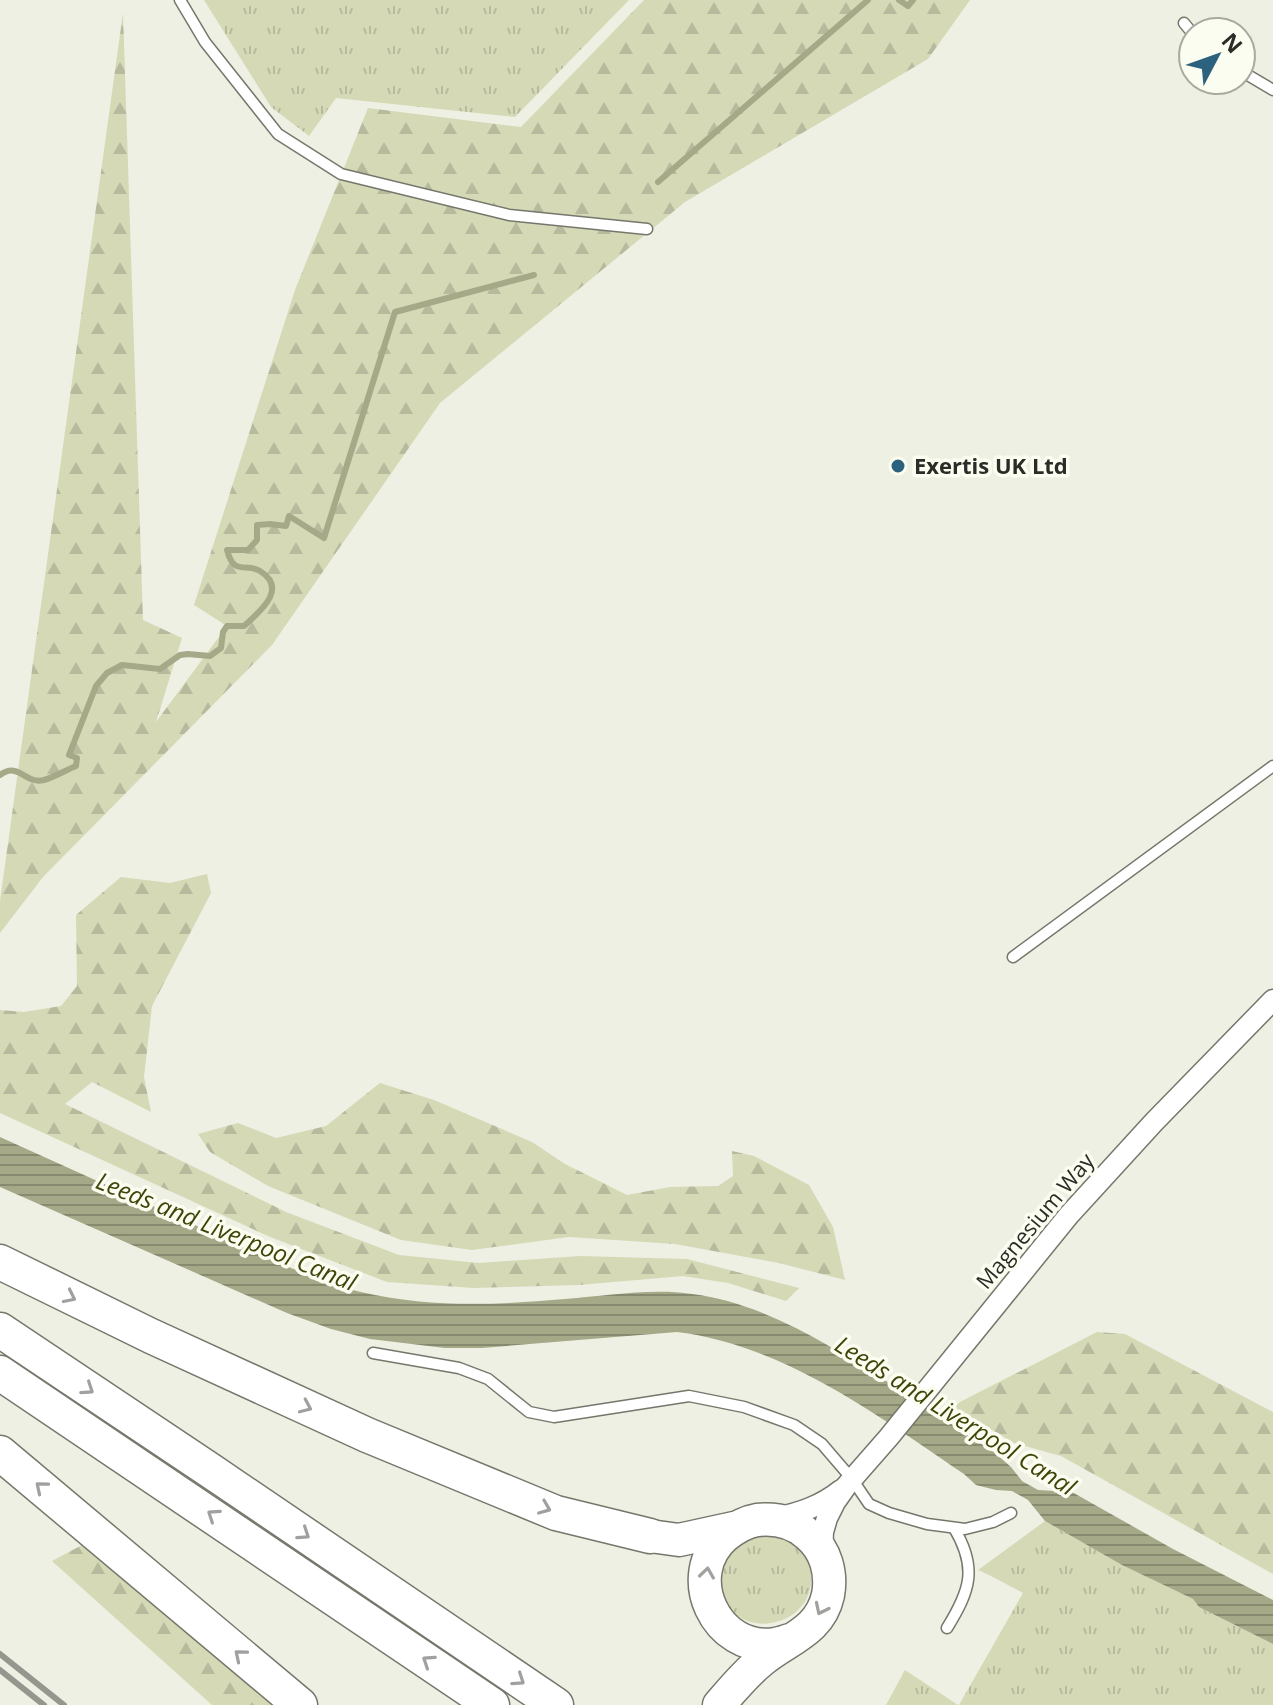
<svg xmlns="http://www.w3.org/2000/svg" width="1273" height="1705" viewBox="0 0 1273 1705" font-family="'Open Sans',sans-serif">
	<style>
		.grass { fill: url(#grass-tufts) }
		.forest { fill: url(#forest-firs) }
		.water { fill: url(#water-rules) }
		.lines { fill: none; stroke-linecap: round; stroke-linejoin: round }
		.stream { stroke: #a5a987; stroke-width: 6 }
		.service-casing { stroke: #76776c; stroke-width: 13 }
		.minor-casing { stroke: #76776c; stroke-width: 23 }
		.trunk-casing { stroke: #76776c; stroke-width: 35 }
		.motorway-casing { stroke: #76776c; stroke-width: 37 }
		.service { stroke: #fff; stroke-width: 10 }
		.minor { stroke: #fff; stroke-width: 20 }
		.trunk { stroke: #fff; stroke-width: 32 }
		.motorway { stroke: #fff; stroke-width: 34 }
		.rail { stroke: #95968d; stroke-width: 6 }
		.oneway { stroke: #a0a09e }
		.poi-dot { fill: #2d627e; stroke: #fbfdf0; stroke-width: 3 }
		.labels { text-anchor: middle; stroke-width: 7; stroke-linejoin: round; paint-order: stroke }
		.poi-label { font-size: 22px; font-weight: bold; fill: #2b2b27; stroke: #fbfdf0; text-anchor: start }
		.street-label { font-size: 22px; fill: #2b2b27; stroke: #fbfdf0 }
		.water-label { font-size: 24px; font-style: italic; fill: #414409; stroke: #fbfdf0 }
	</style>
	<defs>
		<pattern id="grass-tufts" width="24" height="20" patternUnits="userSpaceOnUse" patternTransform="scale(2)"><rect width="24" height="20" fill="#d5d9b6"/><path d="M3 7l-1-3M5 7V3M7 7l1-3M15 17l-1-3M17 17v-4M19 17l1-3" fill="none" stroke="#b7ba9c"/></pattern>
		<pattern id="forest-firs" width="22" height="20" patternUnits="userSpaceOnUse" patternTransform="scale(2)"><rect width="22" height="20" fill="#d5d9b6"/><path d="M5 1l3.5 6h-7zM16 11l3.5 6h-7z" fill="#b7ba9c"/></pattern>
		<pattern id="water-rules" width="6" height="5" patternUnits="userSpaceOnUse" patternTransform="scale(2)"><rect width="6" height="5" fill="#a5a987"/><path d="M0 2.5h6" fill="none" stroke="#878a6e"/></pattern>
	</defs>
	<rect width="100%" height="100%" fill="#eef0e3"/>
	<!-- grass -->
	<g class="grass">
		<path d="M204,0H629L515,117L336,98L309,136L271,107Z"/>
		<path d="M1045,1521L1122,1565L1193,1599L1199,1607L1273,1644V1705H959L1023,1593L991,1576L978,1570Z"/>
		<path d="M775,1531C799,1547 817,1555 810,1589C801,1628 743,1637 724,1601C721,1595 721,1589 720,1583C719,1579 718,1575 718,1570C719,1562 728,1551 732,1543Z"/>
		<path d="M905,1670L958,1705H886Z"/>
	</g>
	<!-- forest -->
	<g class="forest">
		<path d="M644,0H970L928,59L685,202L440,403L272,645L43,877L0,933V901L123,13L143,620L182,638L156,722L227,626L194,605L295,290L368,108L521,127Z"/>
		<path d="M207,874L211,893L152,1006L144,1077L151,1112L92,1082L65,1104L286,1212L399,1255L479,1263L580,1256L687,1259L799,1288L786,1301L728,1283L683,1276L579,1285L474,1288L387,1282L270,1237L0,1113V1010L24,1012L61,1006L77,986L76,915L121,877L170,883Z"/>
		<path d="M380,1083L434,1100L532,1142L565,1164L627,1195L670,1187L718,1186L733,1176L732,1151L754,1156L809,1185L833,1227L845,1280L779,1263L675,1244L569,1237L472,1250L401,1240L268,1186L210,1152L198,1134L238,1123L276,1138L326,1126Z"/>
		<path d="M1097,1332L1125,1334L1273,1412V1574L1061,1456L1014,1443L954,1407L960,1402Z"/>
		<path d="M82,1545L278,1705H212L52,1561Z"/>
	</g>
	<!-- water -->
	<path class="water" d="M0,1137L281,1264C307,1274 333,1286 361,1292C429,1308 497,1305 565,1299C607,1296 651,1288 692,1294C764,1303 830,1345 889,1383C925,1406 960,1430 995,1453L1011,1467L1022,1481L1038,1490L1072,1492L1173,1549L1273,1600V1644L1199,1607L1193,1599L1122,1565L1045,1521L1028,1500L1012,1491L996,1490L976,1485L964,1474C877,1415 784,1345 677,1332L482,1348H445L370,1339L331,1329L287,1313L0,1187Z"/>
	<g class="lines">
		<!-- stream -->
		<g class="stream">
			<path d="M899,0L908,6L913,0"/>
			<path d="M658,182L868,0"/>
			<path d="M0,775C19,761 25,785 44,780C55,777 66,770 76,766L77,758L69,755L96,686L107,673L122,665L160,669L180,655L188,654L210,656L221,648L223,632L227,626H244C259,612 289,589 260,571C246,562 234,577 227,550H248L257,540V525L270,524L286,526L289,516L324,538L395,312L534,275"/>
		</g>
		<!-- service casing -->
		<g class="service-casing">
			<g id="service">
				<path d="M180,0L205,42L278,134L341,174L509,215L647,229"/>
				<path d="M1184,23L1193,34"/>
				<path d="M1241,71L1273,90"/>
				<path d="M1013,957L1273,766"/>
				<path d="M373,1353L459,1368L488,1379L529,1412L554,1417L689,1396L744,1407L794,1425L822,1444L852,1479L869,1504L889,1513L927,1524L965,1529L993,1522L1011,1513"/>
				<path d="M947,1628C970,1591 978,1568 954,1528"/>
			</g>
		</g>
		<!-- minor casing -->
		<g class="minor-casing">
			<g id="minor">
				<path d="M776,1518C800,1513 821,1506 841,1490"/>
				<path d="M822,1551L823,1532L827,1518L835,1502L847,1485L889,1437L1069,1215L1154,1122L1273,1000"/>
			</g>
		</g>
		<!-- trunk casing -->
		<g class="trunk-casing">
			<g id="trunk">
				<path d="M650,1536L679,1540L734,1528"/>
				<path d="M719,1705C732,1690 745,1674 761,1661C787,1639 820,1632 828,1595C832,1573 826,1550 808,1535C794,1522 776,1518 757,1520C745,1522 735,1528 725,1536C680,1575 716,1653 775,1644C781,1643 787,1641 793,1639"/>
			</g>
		</g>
		<!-- motorway casing -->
		<g class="motorway-casing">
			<g id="motorway">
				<path d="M0,1262L151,1336L367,1435L556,1513L650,1536"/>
				<path d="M0,1330L211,1471L556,1705"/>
				<path d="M0,1373L492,1705"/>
				<path d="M0,1453L300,1705"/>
			</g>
		</g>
		<!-- service -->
		<use href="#service" class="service"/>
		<!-- minor -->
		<use href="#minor" class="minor"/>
		<!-- trunk -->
		<use href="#trunk" class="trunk"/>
		<!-- motorway -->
		<use href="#motorway" class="motorway"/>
		<!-- rail -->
		<g class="rail">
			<path d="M0,1654L64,1705"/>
			<path d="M0,1670L44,1705"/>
		</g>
	</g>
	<!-- one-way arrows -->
	<defs><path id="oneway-chevron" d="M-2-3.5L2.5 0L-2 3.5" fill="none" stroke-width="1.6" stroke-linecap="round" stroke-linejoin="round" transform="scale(2)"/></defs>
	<g class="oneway">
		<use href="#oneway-chevron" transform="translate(70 1297) rotate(26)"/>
		<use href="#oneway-chevron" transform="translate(88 1389) rotate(34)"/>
		<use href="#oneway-chevron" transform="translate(306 1407) rotate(24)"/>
		<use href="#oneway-chevron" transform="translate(41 1487) rotate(-140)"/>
		<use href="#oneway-chevron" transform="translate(545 1508) rotate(22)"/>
		<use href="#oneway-chevron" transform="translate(213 1515) rotate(-146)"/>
		<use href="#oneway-chevron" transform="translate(304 1534) rotate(34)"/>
		<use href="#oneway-chevron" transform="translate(707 1573) rotate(-82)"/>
		<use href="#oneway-chevron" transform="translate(821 1609) rotate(116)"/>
		<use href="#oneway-chevron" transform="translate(240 1655) rotate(-140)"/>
		<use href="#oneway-chevron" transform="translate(428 1661) rotate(-146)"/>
		<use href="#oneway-chevron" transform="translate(519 1680) rotate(34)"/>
	</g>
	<!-- markers -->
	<circle class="poi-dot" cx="898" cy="466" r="8"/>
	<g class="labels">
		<!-- poi labels -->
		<g class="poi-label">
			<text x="914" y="474">Exertis UK Ltd</text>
		</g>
		<!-- street labels -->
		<g class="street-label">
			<text transform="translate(1035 1221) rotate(-50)" y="8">Magnesium Way</text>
		</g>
		<!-- water labels -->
		<g class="water-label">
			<text transform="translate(226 1232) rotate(22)" y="8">Leeds and Liverpool Canal</text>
			<text transform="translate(955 1416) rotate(32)" y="8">Leeds and Liverpool Canal</text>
		</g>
	</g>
	<!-- north arrow -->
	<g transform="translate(1217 56) rotate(49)"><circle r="38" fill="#fbfdf0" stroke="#a8a9a0" stroke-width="2"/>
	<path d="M0-6L14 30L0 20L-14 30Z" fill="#2d627e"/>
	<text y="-12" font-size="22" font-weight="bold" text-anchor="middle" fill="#2b2b27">N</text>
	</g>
</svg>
